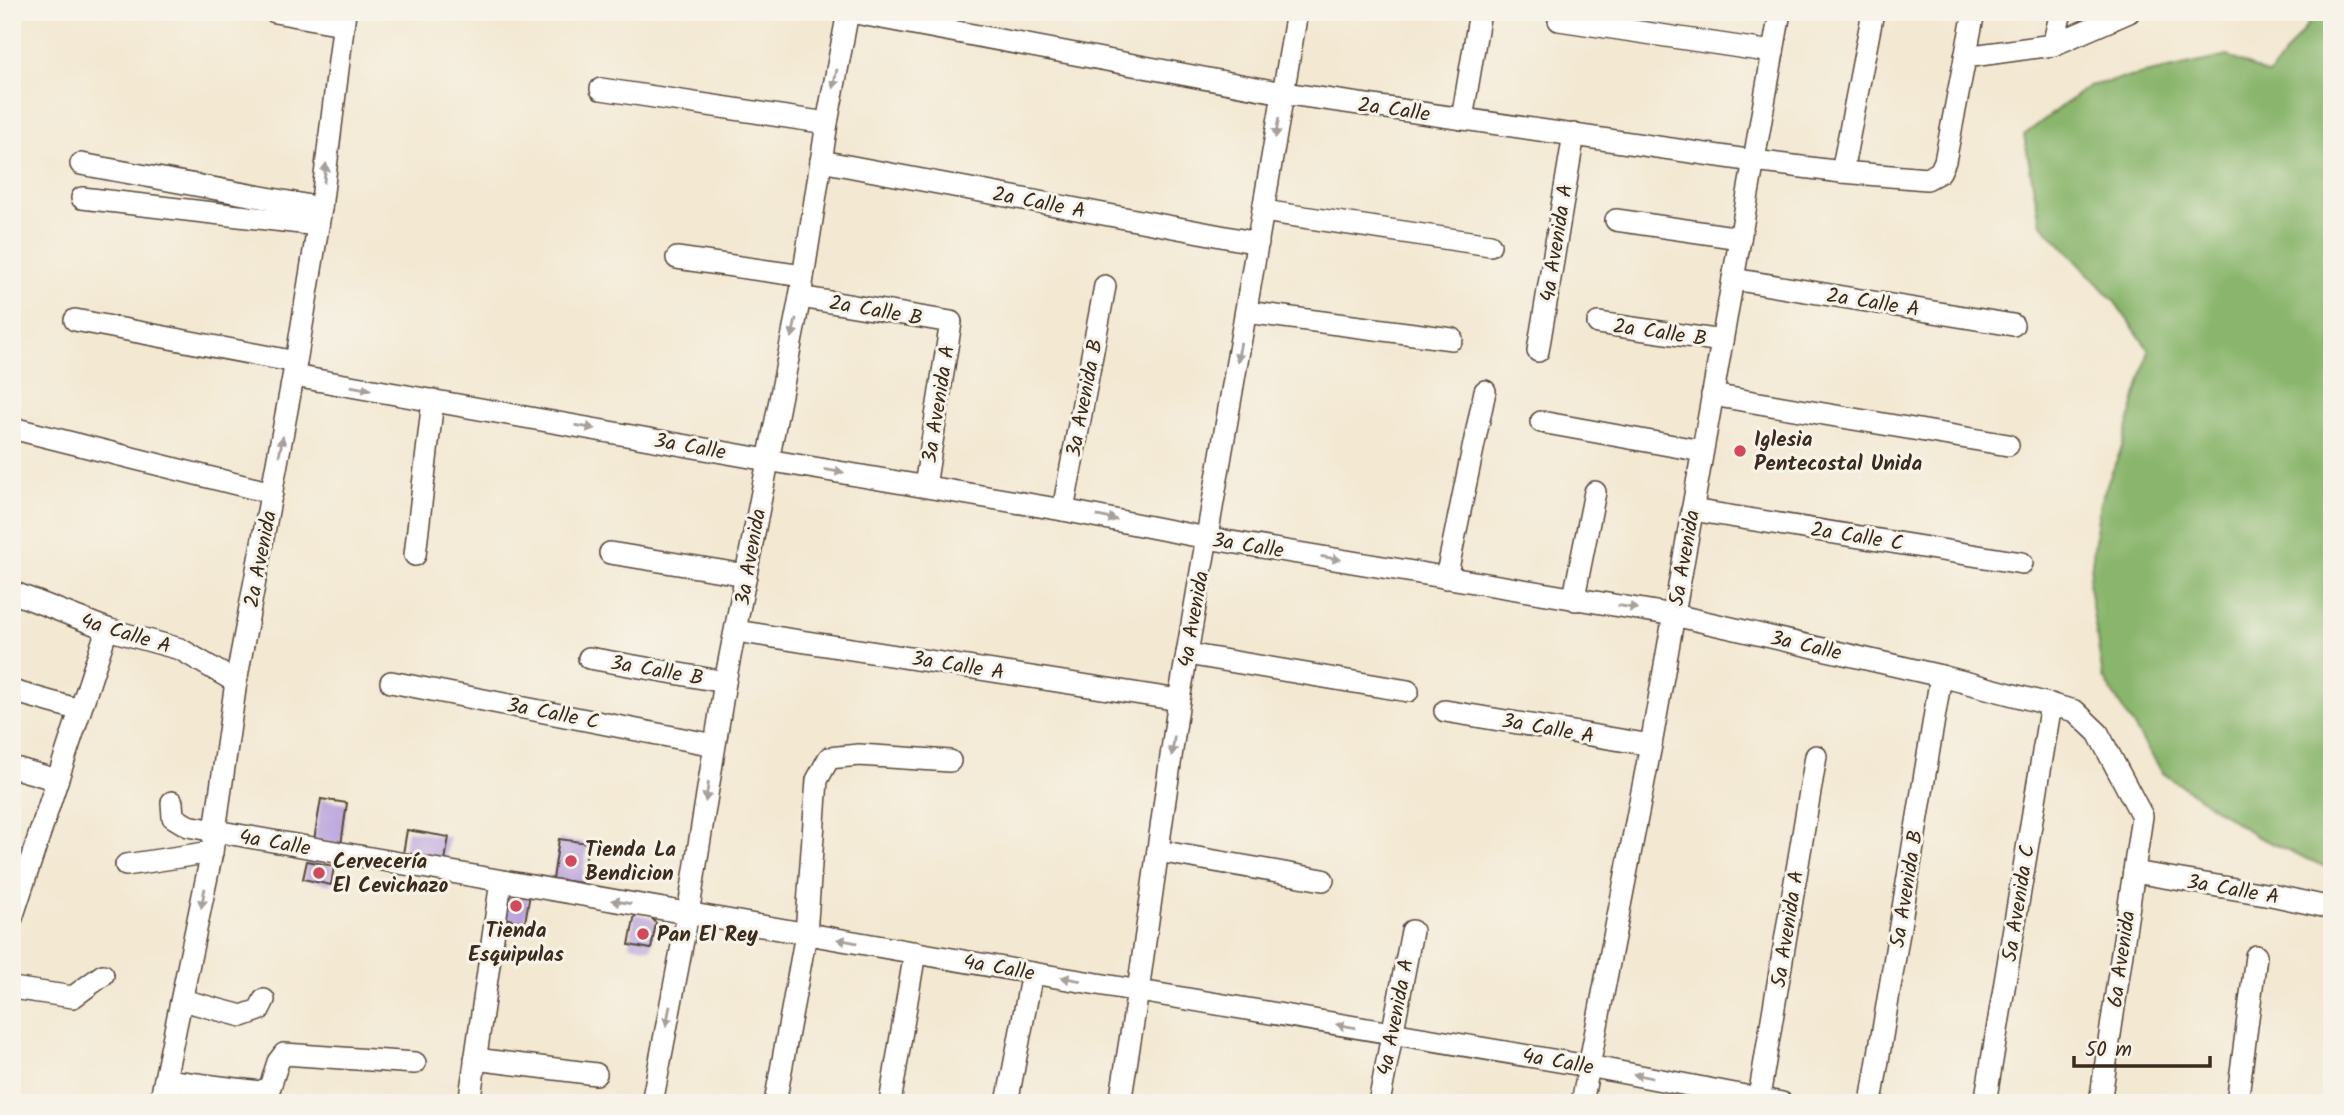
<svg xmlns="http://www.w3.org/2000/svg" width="2344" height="1115" viewBox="0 0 2344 1115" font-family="Kalam,sans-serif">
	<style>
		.forest { fill: #89b56c; stroke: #627045; stroke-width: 2 }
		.building { fill: #b49cdc }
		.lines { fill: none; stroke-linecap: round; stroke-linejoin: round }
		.minor-casing { stroke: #574639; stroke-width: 24 }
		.minor { stroke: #fff; stroke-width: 21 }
		.oneway { fill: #a79f9a }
		.poi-dot { fill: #d1495b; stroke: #f7f3e8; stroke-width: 2.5 }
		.labels { text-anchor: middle; stroke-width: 6; stroke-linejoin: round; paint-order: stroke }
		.street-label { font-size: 21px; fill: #3b2a1e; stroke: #f7f3e8 }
		.poi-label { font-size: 21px; font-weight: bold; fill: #3b2a1e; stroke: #f7f3e8; text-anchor: start }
	</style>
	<rect width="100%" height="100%" fill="#f7f3e8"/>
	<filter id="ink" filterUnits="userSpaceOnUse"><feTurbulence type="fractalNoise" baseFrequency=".0143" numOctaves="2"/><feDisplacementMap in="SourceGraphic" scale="14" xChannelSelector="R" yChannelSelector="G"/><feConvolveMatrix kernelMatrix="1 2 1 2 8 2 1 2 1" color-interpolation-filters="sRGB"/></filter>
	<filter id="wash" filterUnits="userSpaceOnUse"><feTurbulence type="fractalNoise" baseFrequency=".00686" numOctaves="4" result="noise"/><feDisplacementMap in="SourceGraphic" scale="28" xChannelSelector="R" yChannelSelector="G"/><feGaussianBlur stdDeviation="1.57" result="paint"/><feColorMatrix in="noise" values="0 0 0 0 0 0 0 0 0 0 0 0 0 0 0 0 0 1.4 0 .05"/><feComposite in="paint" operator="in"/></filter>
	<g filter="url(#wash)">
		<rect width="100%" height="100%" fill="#f3e8d2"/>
		<!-- forest -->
		<path class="forest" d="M2303,12H2332V870L2256,836L2163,773L2103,678L2089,586L2100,502L2122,447L2149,350L2114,301L2040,222L2024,135L2089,86L2228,56L2269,75L2308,24Z"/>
		<g id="blocks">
			<!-- building -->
			<g class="building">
				<path d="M321,799L347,803L341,845L314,840Z"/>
				<path d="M407,830L449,837L444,866L402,860Z"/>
				<path d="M559,839L588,843L582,883L553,879Z"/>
				<path d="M307,861L334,866L331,885L303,879Z"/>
				<path d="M507,890L530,894L525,922L502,918Z"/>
				<path d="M635,914L651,917L656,923L651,949L629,945Z"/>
			</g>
		</g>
	</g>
	<g filter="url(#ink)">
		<use href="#blocks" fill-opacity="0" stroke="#574639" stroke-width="2"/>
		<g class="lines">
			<!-- minor casing -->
			<g class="minor-casing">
				<g id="minor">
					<path d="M275,12L342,24"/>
					<path d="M850,12L1283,93L1754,161L1842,172L1927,179L1940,172L1945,161L1974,12"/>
					<path d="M1559,20L1773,52"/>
					<path d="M2053,45L2061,12"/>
					<path d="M1965,57L2053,45L2129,12"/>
					<path d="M601,89L827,123"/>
					<path d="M1462,119L1480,12"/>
					<path d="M821,161L1258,243"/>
					<path d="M81,164L321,208"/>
					<path d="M1842,172L1873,12"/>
					<path d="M82,198L318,225"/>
					<path d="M1263,211L1490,245"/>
					<path d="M1616,220L1740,238"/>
					<path d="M677,258L803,276"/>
					<path d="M1733,279L2013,325"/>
					<path d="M800,297L951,322L925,486"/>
					<path d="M1246,312L1452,339"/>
					<path d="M75,320L296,362"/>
					<path d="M1598,323L1722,341"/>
					<path d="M1538,351L1574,134"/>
					<path d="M294,376L767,460L1063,510L1207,538L1674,615L1941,676L2075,711L2098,733L2142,816L2100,1103"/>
					<path d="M1712,395L2008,445"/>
					<path d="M1541,422L1702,451"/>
					<path d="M12,428L272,493"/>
					<path d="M1063,510L1105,286"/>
					<path d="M1692,510L2022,563"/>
					<path d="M610,553L746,575"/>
					<path d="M415,555L433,400"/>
					<path d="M1446,578L1485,391"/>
					<path d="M12,592L107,629L180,649L236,682"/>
					<path d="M1576,600V587L1595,492"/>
					<path d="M736,631L1179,700"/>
					<path d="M1187,654L1408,691"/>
					<path d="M589,658L725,682"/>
					<path d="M391,682L714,745"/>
					<path d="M12,691L80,710"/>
					<path d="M1445,711L1651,745"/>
					<path d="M12,767L57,780"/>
					<path d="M172,802L173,817L188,826L215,831L1032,973L1588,1066L1782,1103"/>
					<path d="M1158,851L1323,880"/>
					<path d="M126,865L212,852"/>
					<path d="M2134,872L2271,895L2332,908"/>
					<path d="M12,918L107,629"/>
					<path d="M12,988L73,997L103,975"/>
					<path d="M182,1000L242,1016L259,1010L264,1000"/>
					<path d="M475,1059L596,1074"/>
					<path d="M165,1080L260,1092L270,1087L278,1062L284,1054L415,1063"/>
					<path d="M470,1097L501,881"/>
					<path d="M160,1103L212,852L236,682L297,356L321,208L345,12"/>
					<path d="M652,1103L688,914L725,682L800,297L827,123L848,12"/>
					<path d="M775,1103L806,934L817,780L829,758L859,755L950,761"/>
					<path d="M890,1103L915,952"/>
					<path d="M1007,1103L1032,973"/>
					<path d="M1120,1103L1138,991L1179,700L1297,12"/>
					<path d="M1379,1103L1412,931"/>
					<path d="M1582,1103L1651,745L1780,12"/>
					<path d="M1758,1103L1816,756"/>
					<path d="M1871,1103L1941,676"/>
					<path d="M1985,1103L2051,704"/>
					<path d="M2237,1103L2256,956"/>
				</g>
			</g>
			<!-- minor -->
			<use href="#minor" class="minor"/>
		</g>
		<!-- one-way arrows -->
		<defs><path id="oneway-solid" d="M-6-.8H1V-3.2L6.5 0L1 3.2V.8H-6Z" transform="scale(1.75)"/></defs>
		<g class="oneway">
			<use href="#oneway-solid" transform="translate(835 79) rotate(101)"/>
			<use href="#oneway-solid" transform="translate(1277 128) rotate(100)"/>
			<use href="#oneway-solid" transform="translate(325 173) rotate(-83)"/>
			<use href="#oneway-solid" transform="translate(794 328) rotate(102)"/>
			<use href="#oneway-solid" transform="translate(1239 352) rotate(100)"/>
			<use href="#oneway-solid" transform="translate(361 388) rotate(10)"/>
			<use href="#oneway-solid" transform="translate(585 427) rotate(10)"/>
			<use href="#oneway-solid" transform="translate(281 446) rotate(-79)"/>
			<use href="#oneway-solid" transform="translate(834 471) rotate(9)"/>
			<use href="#oneway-solid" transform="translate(1107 518) rotate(11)"/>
			<use href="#oneway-solid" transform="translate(1331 558) rotate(9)"/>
			<use href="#oneway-solid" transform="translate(1628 607) rotate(9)"/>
			<use href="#oneway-solid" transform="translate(1173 746) rotate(98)"/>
			<use href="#oneway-solid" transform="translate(707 792) rotate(99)"/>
			<use href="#oneway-solid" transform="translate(203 898) rotate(101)"/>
			<use href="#oneway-solid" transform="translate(621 902) rotate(-170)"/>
			<use href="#oneway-solid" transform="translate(847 941) rotate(-170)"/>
			<use href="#oneway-solid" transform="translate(1071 979) rotate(-170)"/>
			<use href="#oneway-solid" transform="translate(668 1016) rotate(101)"/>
			<use href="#oneway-solid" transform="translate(1346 1026) rotate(-170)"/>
			<use href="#oneway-solid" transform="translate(1643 1076) rotate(-169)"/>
		</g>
	</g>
	<!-- markers -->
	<g class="poi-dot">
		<circle cx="1740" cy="451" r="7"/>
		<circle cx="571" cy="861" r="7"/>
		<circle cx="319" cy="873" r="7"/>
		<circle cx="516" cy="906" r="7"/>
		<circle cx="643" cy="934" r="7"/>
	</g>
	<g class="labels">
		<!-- street labels -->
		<g class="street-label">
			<text transform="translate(1394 109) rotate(8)" y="7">2a Calle</text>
			<text transform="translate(1039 202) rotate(11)" y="7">2a Calle A</text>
			<text transform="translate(1556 243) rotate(-81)" y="7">4a Avenida A</text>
			<text transform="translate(1873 302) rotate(9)" y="7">2a Calle A</text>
			<text transform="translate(876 310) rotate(10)" y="7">2a Calle B</text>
			<text transform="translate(1660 332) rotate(8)" y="7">2a Calle B</text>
			<text transform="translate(1084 398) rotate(-79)" y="7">3a Avenida B</text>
			<text transform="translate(938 404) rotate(-81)" y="7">3a Avenida A</text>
			<text transform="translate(690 446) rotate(10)" y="7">3a Calle</text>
			<text transform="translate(1857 536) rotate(9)" y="7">2a Calle C</text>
			<text transform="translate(1248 545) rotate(9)" y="7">3a Calle</text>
			<text transform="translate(750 557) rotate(-80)" y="7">3a Avenida</text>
			<text transform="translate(1684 558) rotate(-80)" y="7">5a Avenida</text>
			<text transform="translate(260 559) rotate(-79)" y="7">2a Avenida</text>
			<text transform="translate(1193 619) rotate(-80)" y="7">4a Avenida</text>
			<text transform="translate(126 633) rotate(17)" y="7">4a Calle A</text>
			<text transform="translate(1806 645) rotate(13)" y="7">3a Calle</text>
			<text transform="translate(958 665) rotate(9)" y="7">3a Calle A</text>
			<text transform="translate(657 670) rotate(10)" y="7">3a Calle B</text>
			<text transform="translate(553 713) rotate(11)" y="7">3a Calle C</text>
			<text transform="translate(1548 728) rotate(10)" y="7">3a Calle A</text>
			<text transform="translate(275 842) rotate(10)" y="7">4a Calle</text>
			<text transform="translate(1906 889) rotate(-81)" y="7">5a Avenida B</text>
			<text transform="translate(2233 889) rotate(10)" y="7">3a Calle A</text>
			<text transform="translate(2018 903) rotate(-81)" y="7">5a Avenida C</text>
			<text transform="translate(1787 929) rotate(-81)" y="7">5a Avenida A</text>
			<text transform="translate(2121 959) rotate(-82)" y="7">6a Avenida</text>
			<text transform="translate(999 967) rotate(10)" y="7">4a Calle</text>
			<text transform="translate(1395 1017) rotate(-79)" y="7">4a Avenida A</text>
			<text transform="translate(1558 1061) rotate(10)" y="7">4a Calle</text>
		</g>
		<!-- poi labels -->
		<g class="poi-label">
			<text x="1754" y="446">Iglesia<tspan x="1754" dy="24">Pentecostal Unida</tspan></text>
			<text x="585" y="856">Tienda La<tspan x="585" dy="24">Bendicion</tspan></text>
			<text x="333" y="868">Cervecería<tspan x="333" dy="24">El Cevichazo</tspan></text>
			<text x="516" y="937" text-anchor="middle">Tienda<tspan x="516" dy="24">Esquipulas</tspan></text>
			<text x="657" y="941">Pan El Rey</text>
		</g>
	</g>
	<!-- margin -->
	<rect width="2344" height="1115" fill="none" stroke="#f7f3e8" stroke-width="42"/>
	<!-- scale -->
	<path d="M2074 1056v10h136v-10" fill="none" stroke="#3b2a1e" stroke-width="3.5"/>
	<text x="2085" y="1056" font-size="21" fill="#3b2a1e" stroke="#f7f3e8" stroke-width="5" paint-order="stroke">50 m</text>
</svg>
